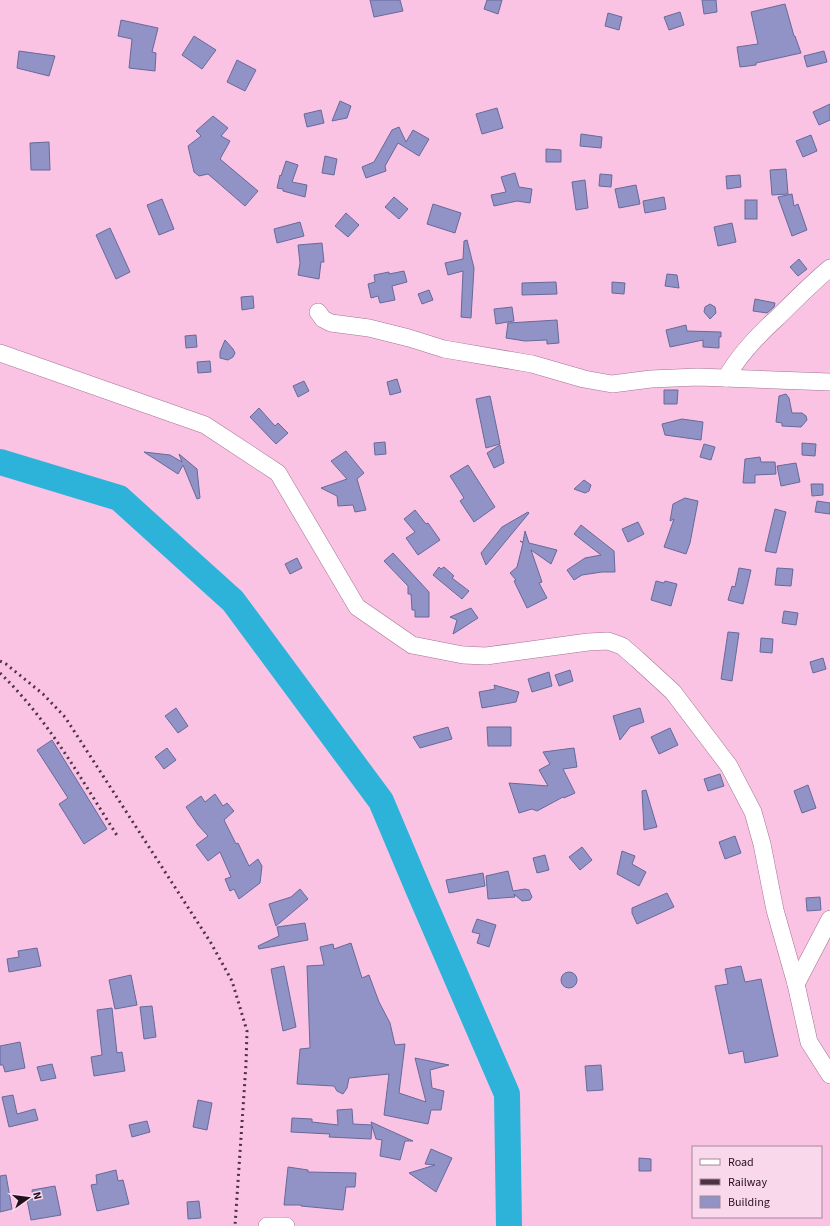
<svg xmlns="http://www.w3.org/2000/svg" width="830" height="1226" viewBox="0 0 830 1226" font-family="'Source Sans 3',sans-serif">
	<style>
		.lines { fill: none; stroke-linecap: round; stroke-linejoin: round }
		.river { stroke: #2db2d9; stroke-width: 26 }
		.building { fill: #9193c6; stroke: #67699a }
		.minor-casing { stroke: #a57291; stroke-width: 18 }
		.minor { stroke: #fff; stroke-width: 17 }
		.rail { stroke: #4d3243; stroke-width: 3; stroke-dasharray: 2 4; stroke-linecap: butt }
	</style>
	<rect width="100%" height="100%" fill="#fac3e4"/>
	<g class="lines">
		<!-- river -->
		<path class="river" d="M0,462L119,498L233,601L381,801L419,891L507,1094L509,1226"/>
	</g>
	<!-- building -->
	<g class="building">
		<path d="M370,0H400L403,11L374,17Z"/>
		<path d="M487,0H502L498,14L484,9Z"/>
		<path d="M702,0H716L717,12L704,14Z"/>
		<path d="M785,4L794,36H795L801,53L756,63V65L740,67L737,47L758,44L751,12Z"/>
		<path d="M680,12L684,25L669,30L664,17Z"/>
		<path d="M608,13L622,17L619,30L605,26Z"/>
		<path d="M121,20L158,28L152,52L156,53L155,71L129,68L132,39L118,36Z"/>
		<path d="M194,36L216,50L202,69L182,55Z"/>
		<path d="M19,51L55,56L49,76L17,68Z"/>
		<path d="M824,51L827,62L807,67L804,56Z"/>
		<path d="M237,60L256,70L245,91L227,82Z"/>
		<path d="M340,101L351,106L347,118L332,121Z"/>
		<path d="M830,104V120L819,125L813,112Z"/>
		<path d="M497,108L503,128L482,134L476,114Z"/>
		<path d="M321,110L324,123L307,127L304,114Z"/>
		<path d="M213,116L228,128L221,136L230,141L220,159L258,191L245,206L208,174L199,176L194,172L188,146L201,136L196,131Z"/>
		<path d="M399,127L406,142L413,130L429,139L419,156L398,143L385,166L386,171L366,178L362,167L374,162L392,130Z"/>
		<path d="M581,134L602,137L601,148L580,146Z"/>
		<path d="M811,135L817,151L803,157L796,141Z"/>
		<path d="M49,142L50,170H31L30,143Z"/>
		<path d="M546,149L561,150V162H546Z"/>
		<path d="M325,156L337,159L334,175L322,173Z"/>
		<path d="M286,161L298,165L292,182L307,185L305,197L283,191V189L277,188L280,175L281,176Z"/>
		<path d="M786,169L788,194L772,195L770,170Z"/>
		<path d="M515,173L519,187L532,189L530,203L517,201L494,206L491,195L506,192L501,177Z"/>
		<path d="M600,174L612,175L611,187L599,186Z"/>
		<path d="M740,175L741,187L727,189L726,176Z"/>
		<path d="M585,180L588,208L576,210L572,182Z"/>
		<path d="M636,185L640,204L619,208L615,189Z"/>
		<path d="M792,194L794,206L798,204L807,230L792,236L778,197Z"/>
		<path d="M394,197L408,209L399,219L385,207Z"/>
		<path d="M664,197L666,209L645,213L643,201Z"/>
		<path d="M162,199L174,229L159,235L147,205Z"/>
		<rect x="745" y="200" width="12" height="19"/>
		<path d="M433,204L461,213L455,233L427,224Z"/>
		<path d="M346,213L359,225L348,237L335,226Z"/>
		<path d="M300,222L304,236L277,243L274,229Z"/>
		<path d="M732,223L736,242L718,246L714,227Z"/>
		<path d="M110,228L130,272L116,279L96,235Z"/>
		<path d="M467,240L474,268L471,318L461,317L463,271L448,275L445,263L463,259L464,241Z"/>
		<path d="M322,243L324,262H321L319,279L298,275L300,263L298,245Z"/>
		<path d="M799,259L807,269L798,276L790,267Z"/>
		<path d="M404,271L407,282L392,286L395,300L380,303L378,296L371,298L368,284L375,282L374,275L389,272V274Z"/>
		<path d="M667,274L677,275L679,288L665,286Z"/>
		<path d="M556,282L557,294L522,295V283Z"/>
		<path d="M612,282L625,283L624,294L612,293Z"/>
		<path d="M429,290L433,300L422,304L418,294Z"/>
		<path d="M253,296L254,308L242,310L241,297Z"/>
		<path d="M755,299L775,303L774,307L767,313L753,311Z"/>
		<path d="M710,304L715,307L716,313L710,319L704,312L705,307Z"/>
		<path d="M512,307L514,321L496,324L494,309Z"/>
		<path d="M557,320L559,343L547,344V340L525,341L506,338L508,323Z"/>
		<path d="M686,325L687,331L721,332V337H719V348L703,347V340L670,347L666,330Z"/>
		<path d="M196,335L197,347L186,348L185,336Z"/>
		<path d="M225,340L233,349L235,353L233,357L228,360L220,358V352Z"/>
		<path d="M210,361L211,372L198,373L197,362Z"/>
		<path d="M397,379L401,392L390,395L387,382Z"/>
		<path d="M304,381L309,391L298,397L293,386Z"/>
		<path d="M664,390H678L677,404H664Z"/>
		<path d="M786,394L789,398L792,413H802L806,416L807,420L801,427L782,426V423L776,422L779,396Z"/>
		<path d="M490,396L500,444L486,448L476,399Z"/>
		<path d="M259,408L275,426L278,423L288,433L276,444L250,417Z"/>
		<path d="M682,419L703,422L701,440L665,435L662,424Z"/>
		<path d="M385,442L386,454L375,455L374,443Z"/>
		<path d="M802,443L816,444L815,456L802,455Z"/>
		<path d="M704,444L715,447L711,460L700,457Z"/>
		<path d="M500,445L504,463L494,468L487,453Z"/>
		<path d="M346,451L364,473L357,479L366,510L355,512L353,505L338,506L337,496L321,488L347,479L331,461Z"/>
		<path d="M144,452L170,455L182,462L179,454L197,469L200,498L197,499L183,465L178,474Z"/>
		<path d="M760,457L761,462H775L776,474L755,475V483H743L745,459Z"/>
		<path d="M796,463L800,482L781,486L777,466Z"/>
		<path d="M468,465L495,507L474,522L460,501L464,498L450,476Z"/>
		<path d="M584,480L591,485L589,491L585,493L574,489Z"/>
		<path d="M811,484H823V495L812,496Z"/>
		<path d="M685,498L698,501L690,543L686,554L664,547L674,519L670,521L673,504Z"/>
		<path d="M817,501L830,503V514L815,512Z"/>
		<path d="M775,509L786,512L776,553L765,551Z"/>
		<path d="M415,510L426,524L428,523L440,540L418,555L406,538L415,532L404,519Z"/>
		<path d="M528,512L529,513L486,565L481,553L502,527Z"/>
		<path d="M638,522L644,534L628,542L622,529Z"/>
		<path d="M581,525L614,551L615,572H602L582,575L574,580L567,570L585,558L601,555L574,534Z"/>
		<path d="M525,531L529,543L557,550L551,564L531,550L542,582L539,583L547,598L527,608L514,581L516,580L510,573L517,567L523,543L520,541L523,542Z"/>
		<path d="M393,553L429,592V617H415V610H412L411,594H408V586L384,561Z"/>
		<path d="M297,558L302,568L290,574L285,564Z"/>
		<path d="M439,567L441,569L444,567L454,576L452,578L469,591L462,599L433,575Z"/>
		<path d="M739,568L751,570L743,604L728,600L732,586L735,587Z"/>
		<path d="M777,568L793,569L791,586L775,585Z"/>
		<path d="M656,581L664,583L665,581L677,584L671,606L651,600Z"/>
		<path d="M471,608L478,618L453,634L457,620L450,617Z"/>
		<path d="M784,611L798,613L796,625L782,623Z"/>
		<path d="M728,632L739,633L732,681L721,679Z"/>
		<path d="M761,638L773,639L772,653L760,652Z"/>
		<path d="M823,658L826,669L813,673L810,662Z"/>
		<path d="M570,670L573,681L559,686L555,675Z"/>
		<path d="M549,672L552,686L532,692L528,679Z"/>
		<path d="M494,685L519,692L516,702L482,708L479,692L495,689Z"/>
		<path d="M176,708L188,726L178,733L165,716Z"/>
		<path d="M640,708L644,722L630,727L620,740L613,716Z"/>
		<path d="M448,727L452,739L420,748L413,737Z"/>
		<path d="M487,727H511V746H488Z"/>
		<path d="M670,728L678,745L659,754L651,737Z"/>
		<path d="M52,740L107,829L84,844L59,804L68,798L37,750Z"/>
		<path d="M167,748L176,760L164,769L155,757Z"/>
		<path d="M574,748L577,767L563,769L575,793L564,798L563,797L537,811L532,809L519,813L509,783L548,786L539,770L550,764L543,752Z"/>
		<path d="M720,774L724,786L708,791L704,779Z"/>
		<path d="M808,785L816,808L802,813L794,791Z"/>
		<path d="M646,790L657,827L644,830L642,791Z"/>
		<path d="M215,794L223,806L227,803L234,811L224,820L236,844L238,843L249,866L258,859L262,866L260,883L239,899L234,889L230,891L225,879L231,877L220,852L208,861L196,845L208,836L198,825L186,807L201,796L205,802Z"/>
		<path d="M735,836L741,853L725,859L719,842Z"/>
		<path d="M582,847L592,860L580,870L569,857Z"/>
		<path d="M622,851L635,856L632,864L646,872L639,886L617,874Z"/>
		<path d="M545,855L549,870L537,873L533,858Z"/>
		<path d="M508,871L513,891L525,889L529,890L532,897L530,900L522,901L514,894L515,897L488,899L486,876Z"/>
		<path d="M483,873L485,886L449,893L446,880Z"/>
		<path d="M300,889L308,899L276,926L269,904L291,897Z"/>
		<path d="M667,893L674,907L637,924L632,913V908Z"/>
		<path d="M820,897L821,910L807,911L806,898Z"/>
		<path d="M477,919L496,925L489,947L477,943L480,934L472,932Z"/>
		<path d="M305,923L308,940L259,949L258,946L279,936L277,927Z"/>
		<path d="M351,943L362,978L369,975L379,1002L390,1023L395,1045L405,1044L399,1093L426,1102L415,1058L449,1065L430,1070L432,1088L444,1091L441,1110H431L428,1124L384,1115L389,1074L349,1078L347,1088L343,1094L337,1091L334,1086L297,1084L300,1049L310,1048L307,966L324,965L320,947L333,944L334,949Z"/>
		<path d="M37,948L41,966L9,972L7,959L19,957L18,951Z"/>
		<path d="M284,966L296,1027L283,1031L271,969Z"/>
		<path d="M741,966L745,982L761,979L778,1056L745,1063L743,1051L729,1054L715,986L728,984L725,969Z"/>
		<circle cx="569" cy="980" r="8"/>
		<path d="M131,975L137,1005L115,1009L109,980Z"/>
		<path d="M152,1006L156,1037L144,1039L140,1007Z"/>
		<path d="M112,1008L117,1053L122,1052L125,1071L94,1076L91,1057L102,1055L97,1010Z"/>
		<path d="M20,1042L25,1068L5,1072L3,1065H0V1046Z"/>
		<path d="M52,1064L56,1078L41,1081L37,1067Z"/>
		<path d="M601,1065L603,1090L587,1091L585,1066Z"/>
		<path d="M13,1095L17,1114L35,1109L38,1120L9,1127L2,1097Z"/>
		<path d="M198,1100L212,1103L207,1130L193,1127Z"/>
		<path d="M352,1109L353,1124L372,1125L371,1122L413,1141H405L400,1160L380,1156L382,1140L376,1139L372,1126L371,1139L329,1137L330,1134L291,1132L292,1118L312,1119V1122L338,1125L337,1110Z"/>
		<path d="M147,1121L150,1132L132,1137L129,1125Z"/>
		<path d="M431,1149L452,1158L436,1192L409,1173L435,1165L425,1164Z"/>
		<path d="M639,1158L651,1159V1171H639Z"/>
		<path d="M288,1167L308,1170V1172L356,1173L355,1187H346L343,1210L301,1206V1205H284Z"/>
		<path d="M116,1170L118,1181L123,1180L129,1204L97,1211L91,1185L97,1184L96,1175Z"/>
		<path d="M6,1175L12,1209L0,1212V1176Z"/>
		<path d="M55,1186L61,1215L31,1220L27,1200L33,1199L32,1190Z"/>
		<path d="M199,1201L201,1218L188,1219L187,1202Z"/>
	</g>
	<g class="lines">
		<!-- minor casing -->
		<g class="minor-casing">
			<g id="minor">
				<path d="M318,312L323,319L331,323L369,328L409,338L444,349L532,364L584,379L612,384L651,379L698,377L830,382"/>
				<path d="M0,353L205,425L278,473L357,607L412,645L463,655L486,656L588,642L608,641L622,646L637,659L673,692L729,766L753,812L762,844L775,910L796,984L809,1042L830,1075"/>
				<path d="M726,378C739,355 758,335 778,317C795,300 812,283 830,268"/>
				<path d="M796,984L830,919"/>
				<path d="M267,1226H286"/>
			</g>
		</g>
		<!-- minor -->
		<use href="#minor" class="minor"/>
		<!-- rail -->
		<g class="rail">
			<path d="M0,661L6,664L43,694L65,717L211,943L232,981L247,1031L246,1064L235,1226"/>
			<path d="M0,673C49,720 82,781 118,837"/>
		</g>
	</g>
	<!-- legend -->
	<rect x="692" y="1146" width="130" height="72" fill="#fad8eb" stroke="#a48899"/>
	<rect x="700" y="1159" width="20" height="6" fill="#ffffff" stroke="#a48899"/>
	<text x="728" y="1166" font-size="12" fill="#24101d">Road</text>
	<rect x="700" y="1179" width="20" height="6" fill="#4d3243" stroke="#a48899"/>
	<text x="728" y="1186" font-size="12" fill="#24101d">Railway</text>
	<rect x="700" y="1196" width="20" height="12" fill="#9193c6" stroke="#a48899"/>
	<text x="728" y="1206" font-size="12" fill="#24101d">Building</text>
	<!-- north arrow -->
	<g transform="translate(28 1198) rotate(76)" stroke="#fad8eb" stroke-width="3" paint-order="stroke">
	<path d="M0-3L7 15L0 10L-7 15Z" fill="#24101d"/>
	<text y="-6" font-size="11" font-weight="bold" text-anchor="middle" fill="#24101d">N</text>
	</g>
</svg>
